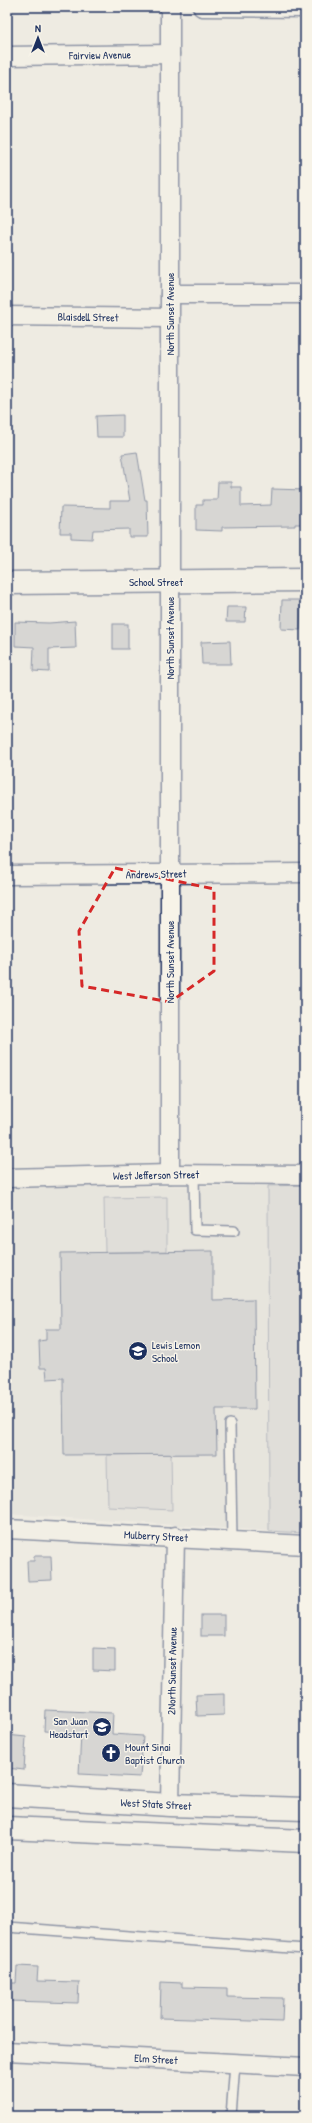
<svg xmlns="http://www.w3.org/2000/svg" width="312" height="2123" viewBox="0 0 312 2123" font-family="'Patrick Hand',sans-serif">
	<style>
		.built { fill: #deddd8 }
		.green { fill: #cfcfcf; stroke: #757f96 }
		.building { fill: #babdc2; stroke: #1b2f5e }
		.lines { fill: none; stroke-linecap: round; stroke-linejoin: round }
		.service-casing { stroke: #1b2f5e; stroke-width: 12 }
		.minor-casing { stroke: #1b2f5e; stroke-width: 21 }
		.secondary-casing { stroke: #1b2f5e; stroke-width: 25 }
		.primary-casing { stroke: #1b2f5e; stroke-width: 25 }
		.service { stroke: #f7f3e8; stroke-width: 9 }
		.minor { stroke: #f7f3e8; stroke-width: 18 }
		.secondary { stroke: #f7f3e8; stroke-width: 22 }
		.primary { stroke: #f7f3e8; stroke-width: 22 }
		.marked { fill: none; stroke: #d62828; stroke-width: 3; stroke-dasharray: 8 5; stroke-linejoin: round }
		.labels { text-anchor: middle; stroke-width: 3; stroke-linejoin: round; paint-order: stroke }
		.street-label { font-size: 11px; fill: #1b2f5e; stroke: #f7f3e8 }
		.poi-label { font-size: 11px; fill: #1b2f5e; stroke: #f7f3e8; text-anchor: start }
	</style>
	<rect width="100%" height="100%" fill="#eeebe2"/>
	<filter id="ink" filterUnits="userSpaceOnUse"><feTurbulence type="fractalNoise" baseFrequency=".025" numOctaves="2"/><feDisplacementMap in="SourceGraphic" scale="8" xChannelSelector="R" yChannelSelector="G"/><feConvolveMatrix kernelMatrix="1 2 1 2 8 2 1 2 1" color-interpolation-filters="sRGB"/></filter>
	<g filter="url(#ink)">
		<!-- built -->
		<path class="built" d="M268,1186L269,1531L7,1514V1187Z"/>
		<!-- green -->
		<g class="green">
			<path d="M305,1185V1533L269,1531L268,1186Z"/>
			<path d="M167,1197V1251L105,1252L104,1198Z"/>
			<path d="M171,1454L172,1510L108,1507L107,1455Z"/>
		</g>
		<!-- building -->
		<g class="building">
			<path d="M123,415V437H97L96,416Z"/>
			<path d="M137,452L145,500H147L148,537H129V529L93,530L92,539L71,538V533H60L61,507L110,508V501H130L122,454Z"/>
			<path d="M218,482H231V487H241V506L271,505L272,489L305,490V524H295V526L222,527V531L196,530V505H203V500H217Z"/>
			<path d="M282,600H301L300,630L281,629Z"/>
			<path d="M227,607H246L245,622H226Z"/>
			<path d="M75,621L76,648L49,649V672L33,671L34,647L15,646V622L49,623Z"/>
			<rect x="113" y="624" width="15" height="25"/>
			<path d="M230,641L231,664H202L201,642Z"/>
			<path d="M213,1251V1300L254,1299L255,1409H216L217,1454L64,1455L63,1378L47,1379L46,1368H40L39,1341L46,1340V1329H61L60,1253Z"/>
			<path d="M34,1556H51L52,1580L28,1581L27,1561H34Z"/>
			<rect x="201" y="1615" width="23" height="21"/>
			<path d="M93,1648L115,1649V1671L93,1670Z"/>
			<path d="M224,1694V1715L197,1716L196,1695Z"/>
			<path d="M45,1710L113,1713L112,1734L143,1736L140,1777L79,1774L81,1733L44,1731Z"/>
			<path d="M7,1735L26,1737L24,1770L7,1768Z"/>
			<path d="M17,1966L38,1967L37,1981L79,1982L78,2003L10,2001L11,1983H16Z"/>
			<path d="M161,1982L182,1983V1987L227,1988V1997L283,1998L282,2022L160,2018Z"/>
		</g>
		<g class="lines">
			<!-- service casing -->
			<g class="service-casing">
				<g id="service">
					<path d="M194,1174L195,1230L234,1231"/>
					<path d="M230,1424L232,1540"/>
					<path d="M7,1927L305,1949"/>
					<path d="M231,2116L235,2063"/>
				</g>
			</g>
			<!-- minor casing -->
			<g class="minor-casing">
				<g id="minor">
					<path d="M170,7V1174"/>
					<path d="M202,7L305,8"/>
					<path d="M7,56L170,54"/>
					<path d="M170,294H305"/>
					<path d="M7,316L170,318"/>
					<path d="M7,875L305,873"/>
					<path d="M7,1178L170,1174L305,1175"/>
					<path d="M7,1529L305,1545"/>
					<path d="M170,1805L175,1536"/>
					<path d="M7,2051L305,2067"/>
				</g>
			</g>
			<!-- secondary casing -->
			<g class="secondary-casing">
				<path id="secondary" d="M7,583L305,580"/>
			</g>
			<!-- primary casing -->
			<g class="primary-casing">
				<g id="primary">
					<path d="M7,1795L170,1805L305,1809"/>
					<path d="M7,1828L305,1841"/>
				</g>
			</g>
			<!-- service -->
			<use href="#service" class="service"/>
			<!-- minor -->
			<use href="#minor" class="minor"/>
			<!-- secondary -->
			<use href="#secondary" class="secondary"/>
			<!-- primary -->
			<use href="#primary" class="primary"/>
		</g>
	</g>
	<!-- marked area -->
	<path d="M0 0H312V2123H0ZM115,868L214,889V971L170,1002L82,986L79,931Z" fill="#eeebe2" fill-opacity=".55" fill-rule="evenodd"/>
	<path class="marked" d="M115,868L214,889V971L170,1002L82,986L79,931Z"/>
	<!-- icons -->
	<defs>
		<g id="school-disc" transform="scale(1)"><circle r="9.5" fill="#1b2f5e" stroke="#f7f3e8"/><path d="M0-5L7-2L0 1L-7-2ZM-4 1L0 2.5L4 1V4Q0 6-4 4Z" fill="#fff"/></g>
		<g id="church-disc" transform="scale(1)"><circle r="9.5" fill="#1b2f5e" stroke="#f7f3e8"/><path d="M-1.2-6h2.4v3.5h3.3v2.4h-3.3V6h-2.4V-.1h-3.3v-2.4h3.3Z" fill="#fff"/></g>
	</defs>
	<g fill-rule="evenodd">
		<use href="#school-disc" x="138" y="1351"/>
		<use href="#school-disc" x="102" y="1727"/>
		<use href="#church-disc" x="111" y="1753"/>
	</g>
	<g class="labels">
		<!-- street labels -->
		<g class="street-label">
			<text transform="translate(100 55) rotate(-1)" y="4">Fairview Avenue</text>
			<text transform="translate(170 314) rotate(-90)" y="4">North Sunset Avenue</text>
			<text transform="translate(88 317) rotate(1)" y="4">Blaisdell Street</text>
			<text x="156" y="586">School Street</text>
			<text transform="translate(170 638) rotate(-90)" y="4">North Sunset Avenue</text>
			<text transform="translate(156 874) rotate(-1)" y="4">Andrews Street</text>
			<text transform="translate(170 962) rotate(-90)" y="4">North Sunset Avenue</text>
			<text transform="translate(156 1175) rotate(-1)" y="4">West Jefferson Street</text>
			<text transform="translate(156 1536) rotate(3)" y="4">Mulberry Street</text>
			<text transform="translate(172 1671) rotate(-89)" y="4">2North Sunset Avenue</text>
			<text transform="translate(156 1804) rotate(3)" y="4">West State Street</text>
			<text transform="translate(156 2059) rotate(3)" y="4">Elm Street</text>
		</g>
		<!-- poi labels -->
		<g class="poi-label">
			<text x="152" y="1349">Lewis Lemon<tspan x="152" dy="13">School</tspan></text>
			<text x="88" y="1725" text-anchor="end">San Juan<tspan x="88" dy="13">Headstart</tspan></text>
			<text x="125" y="1751">Mount Sinai<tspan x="125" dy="13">Baptist Church</tspan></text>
		</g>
	</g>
	<!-- margin -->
	<rect width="312" height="2123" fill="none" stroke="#f7f3e8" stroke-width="24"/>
	<rect x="12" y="12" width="288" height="2099" fill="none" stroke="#1b2f5e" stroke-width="1.5" filter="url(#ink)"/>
	<!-- north arrow -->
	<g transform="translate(38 38)" stroke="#f7f3e8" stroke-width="3" paint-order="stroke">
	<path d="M0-3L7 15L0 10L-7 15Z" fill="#1b2f5e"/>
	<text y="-6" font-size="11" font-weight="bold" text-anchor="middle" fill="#1b2f5e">N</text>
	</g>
</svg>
